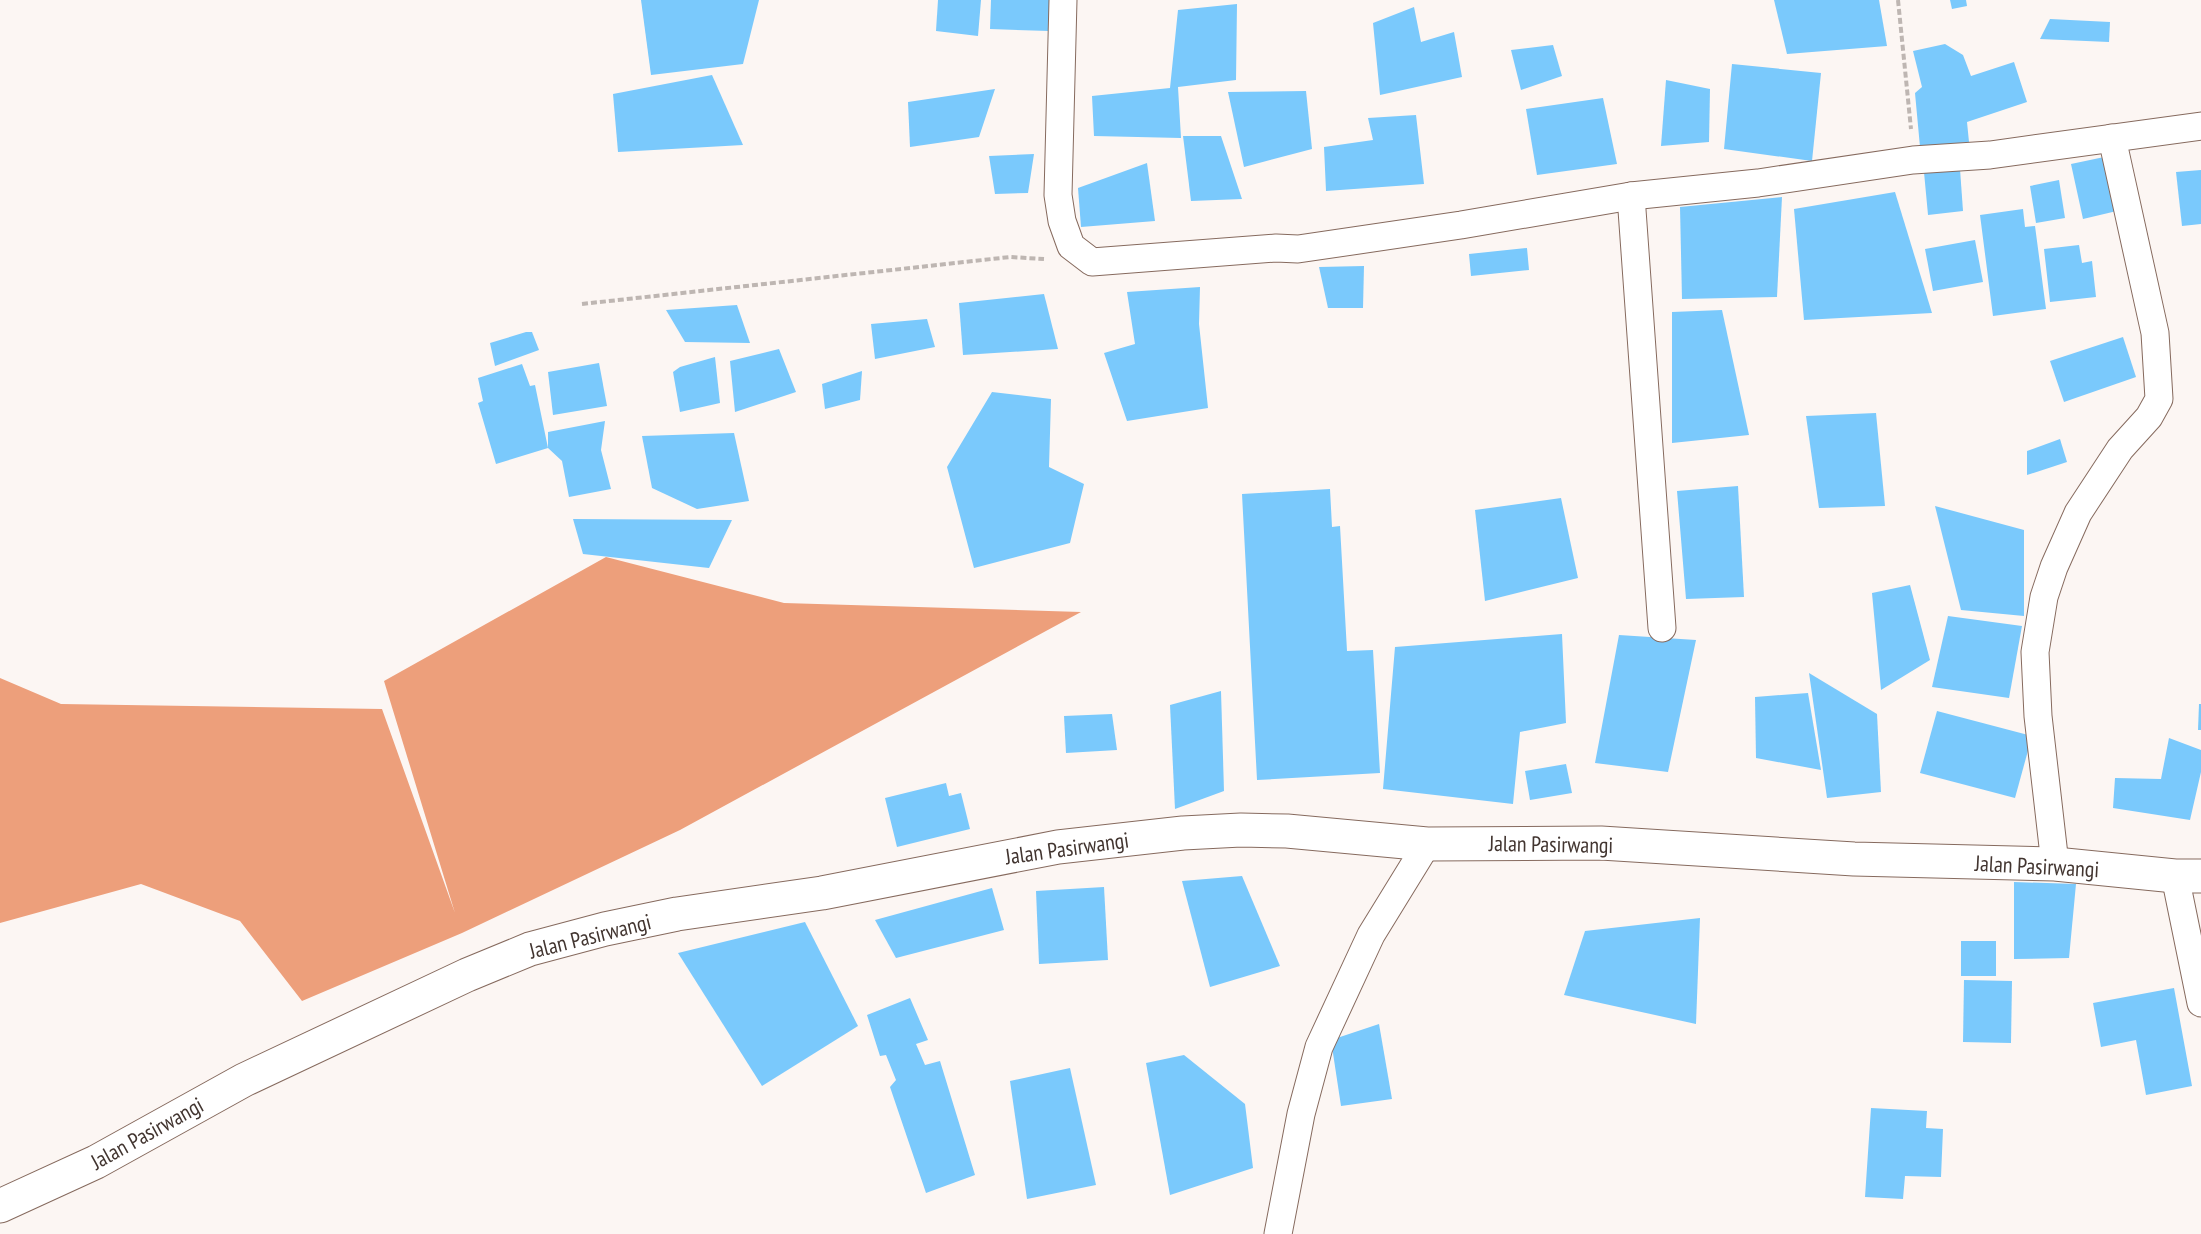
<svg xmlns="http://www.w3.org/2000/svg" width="2201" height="1234" viewBox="0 0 2201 1234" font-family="'PT Sans Narrow',sans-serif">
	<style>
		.forest { fill: #ed9f7b }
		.building { fill: #7ac9fc }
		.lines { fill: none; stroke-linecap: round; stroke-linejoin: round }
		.street-casing { stroke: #866a5e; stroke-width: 29 }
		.secondary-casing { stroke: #866a5e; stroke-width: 35 }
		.path { stroke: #beb6b2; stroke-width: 4; stroke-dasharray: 6 3; stroke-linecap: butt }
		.street { stroke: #fff; stroke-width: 27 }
		.secondary { stroke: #fff; stroke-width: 33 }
		.labels { text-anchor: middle; stroke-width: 4.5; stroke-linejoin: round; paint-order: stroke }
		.street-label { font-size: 22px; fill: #423530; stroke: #fff }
	</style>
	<rect width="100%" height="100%" fill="#fcf6f3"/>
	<!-- forest -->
	<path class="forest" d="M606,557L784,603L1081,612L680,830L462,933L302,1001L240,921L141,884L0,923V678L61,704L382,709L455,913L384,681Z"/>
	<!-- building -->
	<g class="building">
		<path d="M641,0H759L743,64L651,75Z"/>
		<path d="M938,0H981L978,36L936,31Z"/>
		<path d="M991,0H1050L1049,31L990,29Z"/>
		<path d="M1774,0H1879L1887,46L1787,54Z"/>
		<path d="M1950,0H1966L1967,6L1952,9Z"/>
		<path d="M1237,4L1236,80L1178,87L1181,138L1094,136L1092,96L1170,88L1178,10Z"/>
		<path d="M1414,7L1421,42L1454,32L1462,77L1380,95L1373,23Z"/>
		<path d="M2050,19L2110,22L2109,42L2040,39Z"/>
		<path d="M1945,44L1963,55L1971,76L2014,62L2027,102L1967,122L1969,142L1920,147L1915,93L1922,87L1913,51Z"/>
		<path d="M1553,45L1562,76L1521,90L1511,50Z"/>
		<path d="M1732,64L1821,73L1812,161L1724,149Z"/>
		<path d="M712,75L743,145L618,152L613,94Z"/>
		<path d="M1666,80L1710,89L1709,142L1661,146Z"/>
		<path d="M995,89L979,137L910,147L908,102Z"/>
		<path d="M1306,91L1312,149L1244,167L1228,92Z"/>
		<path d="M1603,98L1617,164L1537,175L1526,109Z"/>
		<path d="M1416,115L1424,184L1326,191L1324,147L1373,140L1368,118Z"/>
		<path d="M1183,136H1221L1242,199L1191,201Z"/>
		<path d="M1034,154L1028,193L995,194L989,156Z"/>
		<path d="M2109,156L2121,210L2083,219L2071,164Z"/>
		<path d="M1147,163L1155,221L1081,227L1078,188Z"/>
		<path d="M1960,169L1963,211L1928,215L1924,172Z"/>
		<path d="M2201,170V224L2182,226L2176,172Z"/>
		<path d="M2059,180L2065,218L2036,223L2030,186Z"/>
		<path d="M1895,192L1932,313L1804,320L1794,209Z"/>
		<path d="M1782,197L1777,297L1682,299L1680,207Z"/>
		<path d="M2023,209L2025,227L2035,226L2046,309L1993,316L1980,215Z"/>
		<path d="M1975,240L1983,282L1933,291L1925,249Z"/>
		<path d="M2079,245L2082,263L2092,261L2096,297L2050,302L2044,249Z"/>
		<path d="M1527,248L1529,270L1471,276L1469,254Z"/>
		<path d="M1364,266L1363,308H1328L1319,267Z"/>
		<path d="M1200,287L1199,324L1208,408L1127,421L1104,353L1135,344L1127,292Z"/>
		<path d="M1044,294L1058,349L963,355L959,303Z"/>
		<path d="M737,305L750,343L685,342L666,310Z"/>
		<path d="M1722,310L1749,435L1672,443V312Z"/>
		<path d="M927,319L935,347L875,359L871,324Z"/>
		<path d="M526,332H532L539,350L495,366L490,343Z"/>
		<path d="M2123,337L2136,377L2064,402L2050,361Z"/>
		<path d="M779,349L796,392L735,412L730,361Z"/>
		<path d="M715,357L720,403L680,412L673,372L680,367Z"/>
		<path d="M599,363L607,406L553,415L548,372Z"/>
		<path d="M522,364L530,386L535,385L548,448V432L605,421L601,450L611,489L569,497L562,461L548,448L496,464L478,403L483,401L478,378Z"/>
		<path d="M862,371L860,400L825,409L822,384Z"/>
		<path d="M992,392L1051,399L1049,467L1084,484L1070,543L974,568L947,467Z"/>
		<path d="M1876,413L1885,506L1819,508L1806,416Z"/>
		<path d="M734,433L749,501L697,509L652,488L642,436Z"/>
		<path d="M2060,439L2067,462L2027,475V451Z"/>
		<path d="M1738,486L1744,597L1686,599L1677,491Z"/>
		<path d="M1330,489L1332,527L1340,526L1347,651L1373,650L1380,773L1257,780L1242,494Z"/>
		<path d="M1561,498L1578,578L1485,601L1475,510Z"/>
		<path d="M1935,506L2024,530V616L1961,610Z"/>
		<path d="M573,519L732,520L709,568L583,554Z"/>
		<path d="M1910,585L1930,660L1881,690L1872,593Z"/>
		<path d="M1948,616L2022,626L2009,698L1932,687Z"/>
		<path d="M1562,634L1566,723L1520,732L1513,804L1383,789L1395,647Z"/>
		<path d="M1619,635L1696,640L1668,772L1595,763Z"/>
		<path d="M1809,673L1877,714L1881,792L1827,798Z"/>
		<path d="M1221,691L1224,791L1175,809L1170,705Z"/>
		<path d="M1808,693L1821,770L1756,758L1755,697Z"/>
		<path d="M2199,704H2201V730H2198Z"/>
		<path d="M1937,711L2032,736L2015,798L1920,773Z"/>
		<path d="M1112,714L1117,750L1066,753L1064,716Z"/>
		<path d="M2169,738L2201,750V772L2190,820L2113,808L2115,778L2161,779Z"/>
		<path d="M1566,764L1572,793L1530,800L1525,771Z"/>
		<path d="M946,783L949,796L961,793L970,829L897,847L885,798Z"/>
		<path d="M1242,876L1280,966L1210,987L1182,881Z"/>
		<path d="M2014,882L2076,884L2069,958L2014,959Z"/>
		<path d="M1104,887L1108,960L1039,964L1036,891Z"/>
		<path d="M992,888L1004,930L896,958L875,920Z"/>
		<path d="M1700,918L1696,1024L1564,995L1585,931Z"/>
		<path d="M805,922L858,1026L762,1086L678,953Z"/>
		<rect x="1961" y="941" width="35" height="35"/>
		<path d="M1964,980L2012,981L2011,1043L1963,1042Z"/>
		<path d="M2174,988L2192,1086L2146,1095L2136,1040L2101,1047L2093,1003Z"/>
		<path d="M910,998L928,1040L916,1044L925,1065L940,1061L975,1175L926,1193L890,1087L896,1080L886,1055L880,1056L867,1015Z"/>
		<path d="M1379,1024L1392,1099L1341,1106L1331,1040Z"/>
		<path d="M1184,1055L1245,1104L1253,1168L1170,1195L1146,1063Z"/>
		<path d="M1070,1068L1096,1185L1027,1199L1010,1081Z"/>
		<path d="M1871,1108L1927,1111L1926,1128L1943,1129L1941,1177L1905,1176L1903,1199L1865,1197Z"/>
	</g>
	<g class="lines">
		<!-- street casing -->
		<g class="street-casing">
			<g id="street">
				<path d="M1063,0L1058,195L1062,221L1071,246L1092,262L1276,248L1298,249L1461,225L1631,196L1758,183L1913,160L1990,155L2201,126"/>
				<path d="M1631,196L1662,628"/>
				<path d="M2055,864L2038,716L2035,652L2044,597L2054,567L2078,513L2120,449L2149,417L2159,399L2155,333L2112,138"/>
				<path d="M2175,876L2201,1003"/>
				<path d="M1278,1234L1301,1114L1319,1047L1371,935L1427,844"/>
			</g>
		</g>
		<!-- secondary casing -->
		<g class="secondary-casing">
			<path id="secondary" d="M0,1206L96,1162L244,1080L467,975L530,949L605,929L677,914L822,893L1058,847L1183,833L1241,830L1287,831L1427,844L1601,843L1854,859L2055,864L2175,876H2201"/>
		</g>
		<!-- path -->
		<g class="path">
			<path d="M1898,0L1911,129"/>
			<path d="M582,304L1010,257L1044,259"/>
		</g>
		<!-- street -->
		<use href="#street" class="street"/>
		<!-- secondary -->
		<use href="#secondary" class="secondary"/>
	</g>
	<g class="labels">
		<!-- street labels -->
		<g class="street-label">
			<text transform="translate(1551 844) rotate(1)" y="8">Jalan Pasirwangi</text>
			<text transform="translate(1067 848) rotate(-8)" y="8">Jalan Pasirwangi</text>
			<text transform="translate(2037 866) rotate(3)" y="8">Jalan Pasirwangi</text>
			<text transform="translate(590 936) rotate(-14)" y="8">Jalan Pasirwangi</text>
			<text transform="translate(147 1133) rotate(-29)" y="8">Jalan Pasirwangi</text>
		</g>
	</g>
</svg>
